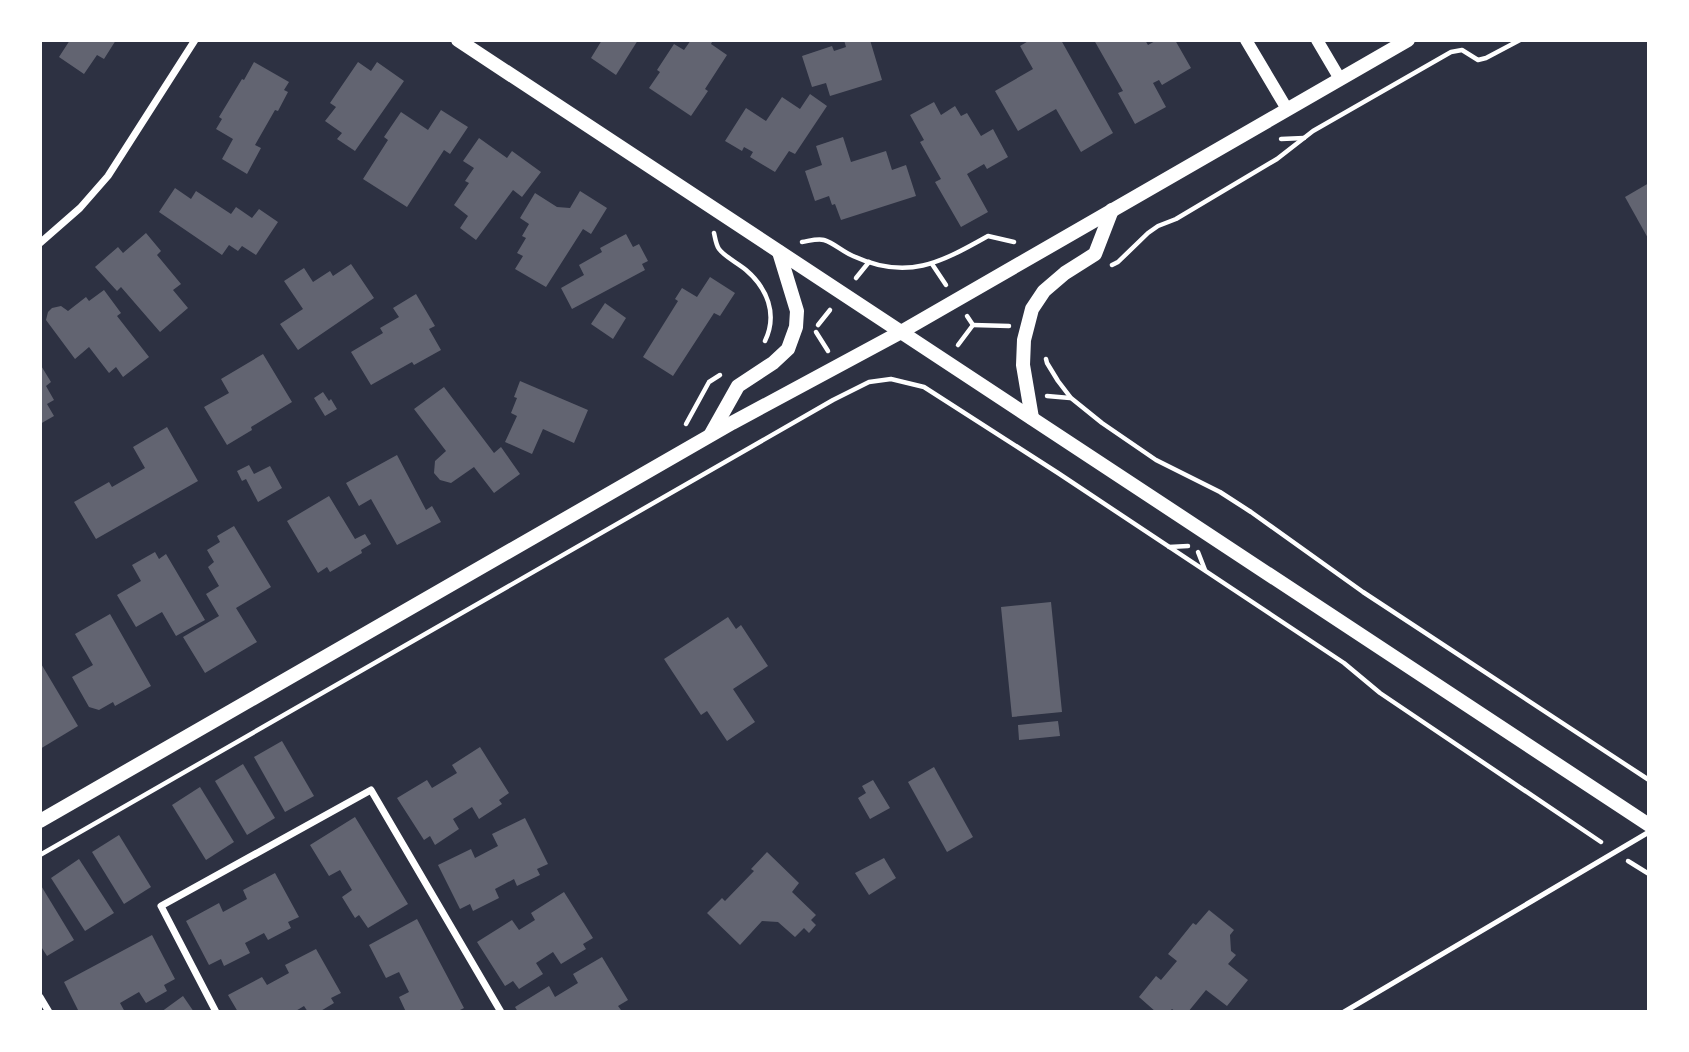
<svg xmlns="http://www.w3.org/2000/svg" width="1689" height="1052" viewBox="0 0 1689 1052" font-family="'DM Sans',sans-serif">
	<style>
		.building { fill: #626471 }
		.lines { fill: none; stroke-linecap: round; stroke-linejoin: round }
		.path { stroke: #fff; stroke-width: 4.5 }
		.service { stroke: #fff; stroke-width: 5 }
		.minor { stroke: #fff; stroke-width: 7 }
		.tertiary { stroke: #fff; stroke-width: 12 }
		.secondary { stroke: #fff; stroke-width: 14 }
	</style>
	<rect width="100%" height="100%" fill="#2d3142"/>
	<!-- building -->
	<g class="building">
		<path d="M70,40H116L104,59L97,55L84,74L59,57Z"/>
		<path d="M602,40H638L616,75L591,58Z"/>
		<path d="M691,40H713L711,44L727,55L705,89L708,91L691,116L649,88L660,72L657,70L674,44L684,50Z"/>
		<path d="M844,40H870L882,80L830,96L826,83L812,87L802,56L832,46L834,51L846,47Z"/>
		<path d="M1030,40H1061L1113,133L1081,152L1056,109L1018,131L995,91L1033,69L1020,46Z"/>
		<path d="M1094,40H1145L1148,45L1157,40H1175L1191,68L1162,85L1159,80L1153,83L1166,107L1135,124L1118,93L1123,91Z"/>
		<path d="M254,62L289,82L284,90L288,92L278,111L275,110L255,145L261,148L247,174L222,159L233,139L216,129L222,119L219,117L242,79L244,80Z"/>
		<path d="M358,62L371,71L377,62L404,81L355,151L337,139L342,133L325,121L336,107L330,103Z"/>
		<path d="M810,94L827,106L795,154L789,151L775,172L750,157L753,152L744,147L742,151L725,141L746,108L766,121L782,97L800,109Z"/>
		<path d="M934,102L941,115L955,106L961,116L967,113L981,136L993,129L1008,157L987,169L984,164L967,174L988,212L961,227L935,182L941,179L920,142L924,140L910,115Z"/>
		<path d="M441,110L468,127L450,154L444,150L407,207L363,179L388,140L384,137L401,112L428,130Z"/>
		<path d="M843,137L851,162L886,151L892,170L906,165L916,196L841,220L835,204L832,205L829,196L815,201L805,171L822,165L816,146Z"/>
		<path d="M479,138L507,158L512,151L541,172L522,197L513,190L476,240L460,228L468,216L454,205L469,183L465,181L474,168L463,161Z"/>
		<path d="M1649,183V240L1625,197Z"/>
		<path d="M175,188L191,199L196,191L231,214L236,207L252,218L259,209L278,222L256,255L242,246L238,251L229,245L222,255L159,212Z"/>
		<path d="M580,191L607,208L591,234L583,229L546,287L515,269L523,256L517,253L526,238L522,236L529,224L520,218L535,193L557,207L570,208Z"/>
		<path d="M146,233L161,251L157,255L181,284L173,290L188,308L160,332L121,287L117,291L95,267L118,247L123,253Z"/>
		<path d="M626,234L633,247L639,244L648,261L642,264L645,270L572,309L561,288L584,275L579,265L602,252L600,248Z"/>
		<path d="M351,264L374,298L298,350L280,324L303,309L284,281L304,268L313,282L330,271L333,276Z"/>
		<path d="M710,277L735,293L720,316L714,313L673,376L643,357L678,301L675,299L682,288L697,297Z"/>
		<path d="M104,290L121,313L117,316L149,357L123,377L116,367L109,373L89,347L75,359L46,320L48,312L52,308L61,306L68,311L86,297L89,301Z"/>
		<path d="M416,294L435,326L429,329L441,350L414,365L412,362L371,385L351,352L383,333L380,328L399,317L393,308Z"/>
		<path d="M605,303L626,318L613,339L591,324Z"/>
		<path d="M263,354L292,402L251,427L252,430L227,445L204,407L229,393L221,379Z"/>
		<path d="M40,364L51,382L46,386L54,400L47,404L54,416L40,424Z"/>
		<path d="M520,381L588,410L574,443L543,429L532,454L505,442L517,416L511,413L517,398L514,397Z"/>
		<path d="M444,387L494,453L501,447L520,474L494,493L474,467L451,483L440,480L434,473L435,461L446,451L414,409Z"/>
		<path d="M323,392L329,401L331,399L337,409L325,416L314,398Z"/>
		<path d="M167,427L198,481L96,539L74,502L109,482L112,487L145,468L133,447Z"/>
		<path d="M397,455L426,510L432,506L441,522L397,545L371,499L359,506L346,483Z"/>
		<path d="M249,465L254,474L270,466L282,488L258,502L246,479L242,481L237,471Z"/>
		<path d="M329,496L355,539L365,534L371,544L361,550L362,553L330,572L327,567L318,573L287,521Z"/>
		<path d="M234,526L271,587L236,608L257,642L205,673L183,637L219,616L206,594L219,586L208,567L214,562L207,550L220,542L217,536Z"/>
		<path d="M155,552L159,559L166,554L205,620L176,636L162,612L136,627L117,595L141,581L132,565Z"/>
		<path d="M1051,602L1062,712L1012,717L1001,607Z"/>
		<path d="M110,614L151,686L115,706L113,702L99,710L89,707L72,677L93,665L75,634Z"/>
		<path d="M728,617L736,629L741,625L768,666L733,689L755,722L727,741L707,711L701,715L664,659Z"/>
		<path d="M40,662L78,726L40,749Z"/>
		<path d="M1058,721L1060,736L1019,740L1018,725Z"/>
		<path d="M282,741L314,796L285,812L254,757Z"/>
		<path d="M480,747L509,793L499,800L502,804L479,819L472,807L453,819L459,829L435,845L430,836L424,840L397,798L427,780L432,788L457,773L452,765Z"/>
		<path d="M243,764L275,818L247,835L215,781Z"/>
		<path d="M934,767L973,837L947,852L908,782Z"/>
		<path d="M873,780L890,808L870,819L858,798L866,793L862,786Z"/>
		<path d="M200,787L234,842L206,860L172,805Z"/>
		<path d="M355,817L408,904L368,928L359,915L355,918L342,897L352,890L340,870L329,876L310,845Z"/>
		<path d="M525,818L548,864L537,869L540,875L517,886L514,879L495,889L499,898L473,911L470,904L460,909L438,865L471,849L475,858L498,846L492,834Z"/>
		<path d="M119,835L151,887L124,904L92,852Z"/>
		<path d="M767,852L799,883L792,892L816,915L811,920L816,925L809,933L804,928L795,937L778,922L762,921L740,945L707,913L722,898L725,901L754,871L751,869Z"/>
		<path d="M884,858L896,878L869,895L855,873Z"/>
		<path d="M79,859L114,913L85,931L51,878Z"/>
		<path d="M275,873L299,917L288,922L291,928L268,940L264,933L245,943L250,953L224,966L221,959L209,965L186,921L219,903L223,912L247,899L243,890Z"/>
		<path d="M40,884L74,940L47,956L40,945Z"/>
		<path d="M564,892L593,938L583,944L586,949L561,964L553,952L536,963L543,974L519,989L513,981L505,986L477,942L512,920L519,930L535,920L531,913Z"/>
		<path d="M1209,910L1234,930L1230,935L1231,951L1236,955L1228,964L1248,980L1227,1006L1206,990L1188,1012H1176L1172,1009L1169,1012H1156L1139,997L1156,976L1161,980L1177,961L1168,954L1193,923L1196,925Z"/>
		<path d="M417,919L464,1008L456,1012H406L399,997L409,992L399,972L386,978L369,945Z"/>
		<path d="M152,935L175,979L164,985L167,991L146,1003L139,992L120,1003L125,1012H79L64,982Z"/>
		<path d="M316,949L341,993L331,998L334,1003L319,1012H308L304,1006L294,1012H238L228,995L262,977L267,985L289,973L285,965Z"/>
		<path d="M602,957L628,1000L618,1006L621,1010L618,1012H518L515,1007L549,986L555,997L578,983L573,974Z"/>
		<path d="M183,996L194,1012H161Z"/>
	</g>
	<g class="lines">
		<!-- path -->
		<g class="path">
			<path d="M1281,139L1304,138"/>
			<path d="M714,233C715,237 716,245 719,249C725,257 738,263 746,270C767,288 778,314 765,341"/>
			<path d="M802,242C809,241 818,238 824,240C834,243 843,252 853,256C907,281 940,263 988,236L1014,242"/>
			<path d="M932,264L946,285"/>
			<path d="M1112,265L1118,262L1148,233L1158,226L1176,219L1277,159L1313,131L1451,52L1462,50L1478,60L1486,58L1520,40"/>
			<path d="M856,278L869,262"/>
			<path d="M818,325L830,310"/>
			<path d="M973,325L1009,326"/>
			<path d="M816,332L828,351"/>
			<path d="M958,345L973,325L967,316"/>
			<path d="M1046,359L1047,363L1058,381L1071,398L1102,423L1156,460L1220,492L1251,512L1363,592L1649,780"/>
			<path d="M1047,396L1070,398"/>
			<path d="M686,424L709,382L720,375"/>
			<path d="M1169,547L1188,546"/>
			<path d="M1198,552L1205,570"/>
			<path d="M40,855L833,400L869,382L891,379L924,387L1058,473L1344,663L1380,693L1601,842"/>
			<path d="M1628,861L1649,874"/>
		</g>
		<!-- service -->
		<path class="service" d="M1344,1012L1649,832"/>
		<!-- minor -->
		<g class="minor">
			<path d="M40,243L80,208L108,176L195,40"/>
			<path d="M40,997L49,1012"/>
			<path d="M216,1012L161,906L371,790L501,1012"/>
		</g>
		<!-- tertiary -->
		<g class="tertiary">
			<path d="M1246,40L1287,109"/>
			<path d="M1317,40L1340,79"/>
		</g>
		<!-- secondary -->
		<g class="secondary">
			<path d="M458,40L1649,825"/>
			<path d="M1032,418L1023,365L1024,340L1032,309L1044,291L1065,273L1095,254L1112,210"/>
			<path d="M711,434L738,386L773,363L788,349L796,327L797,311L779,252"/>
			<path d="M40,821L732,423L901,332L1408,40"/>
		</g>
	</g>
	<!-- border -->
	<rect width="1689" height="1052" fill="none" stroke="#ffffff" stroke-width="84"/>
</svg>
